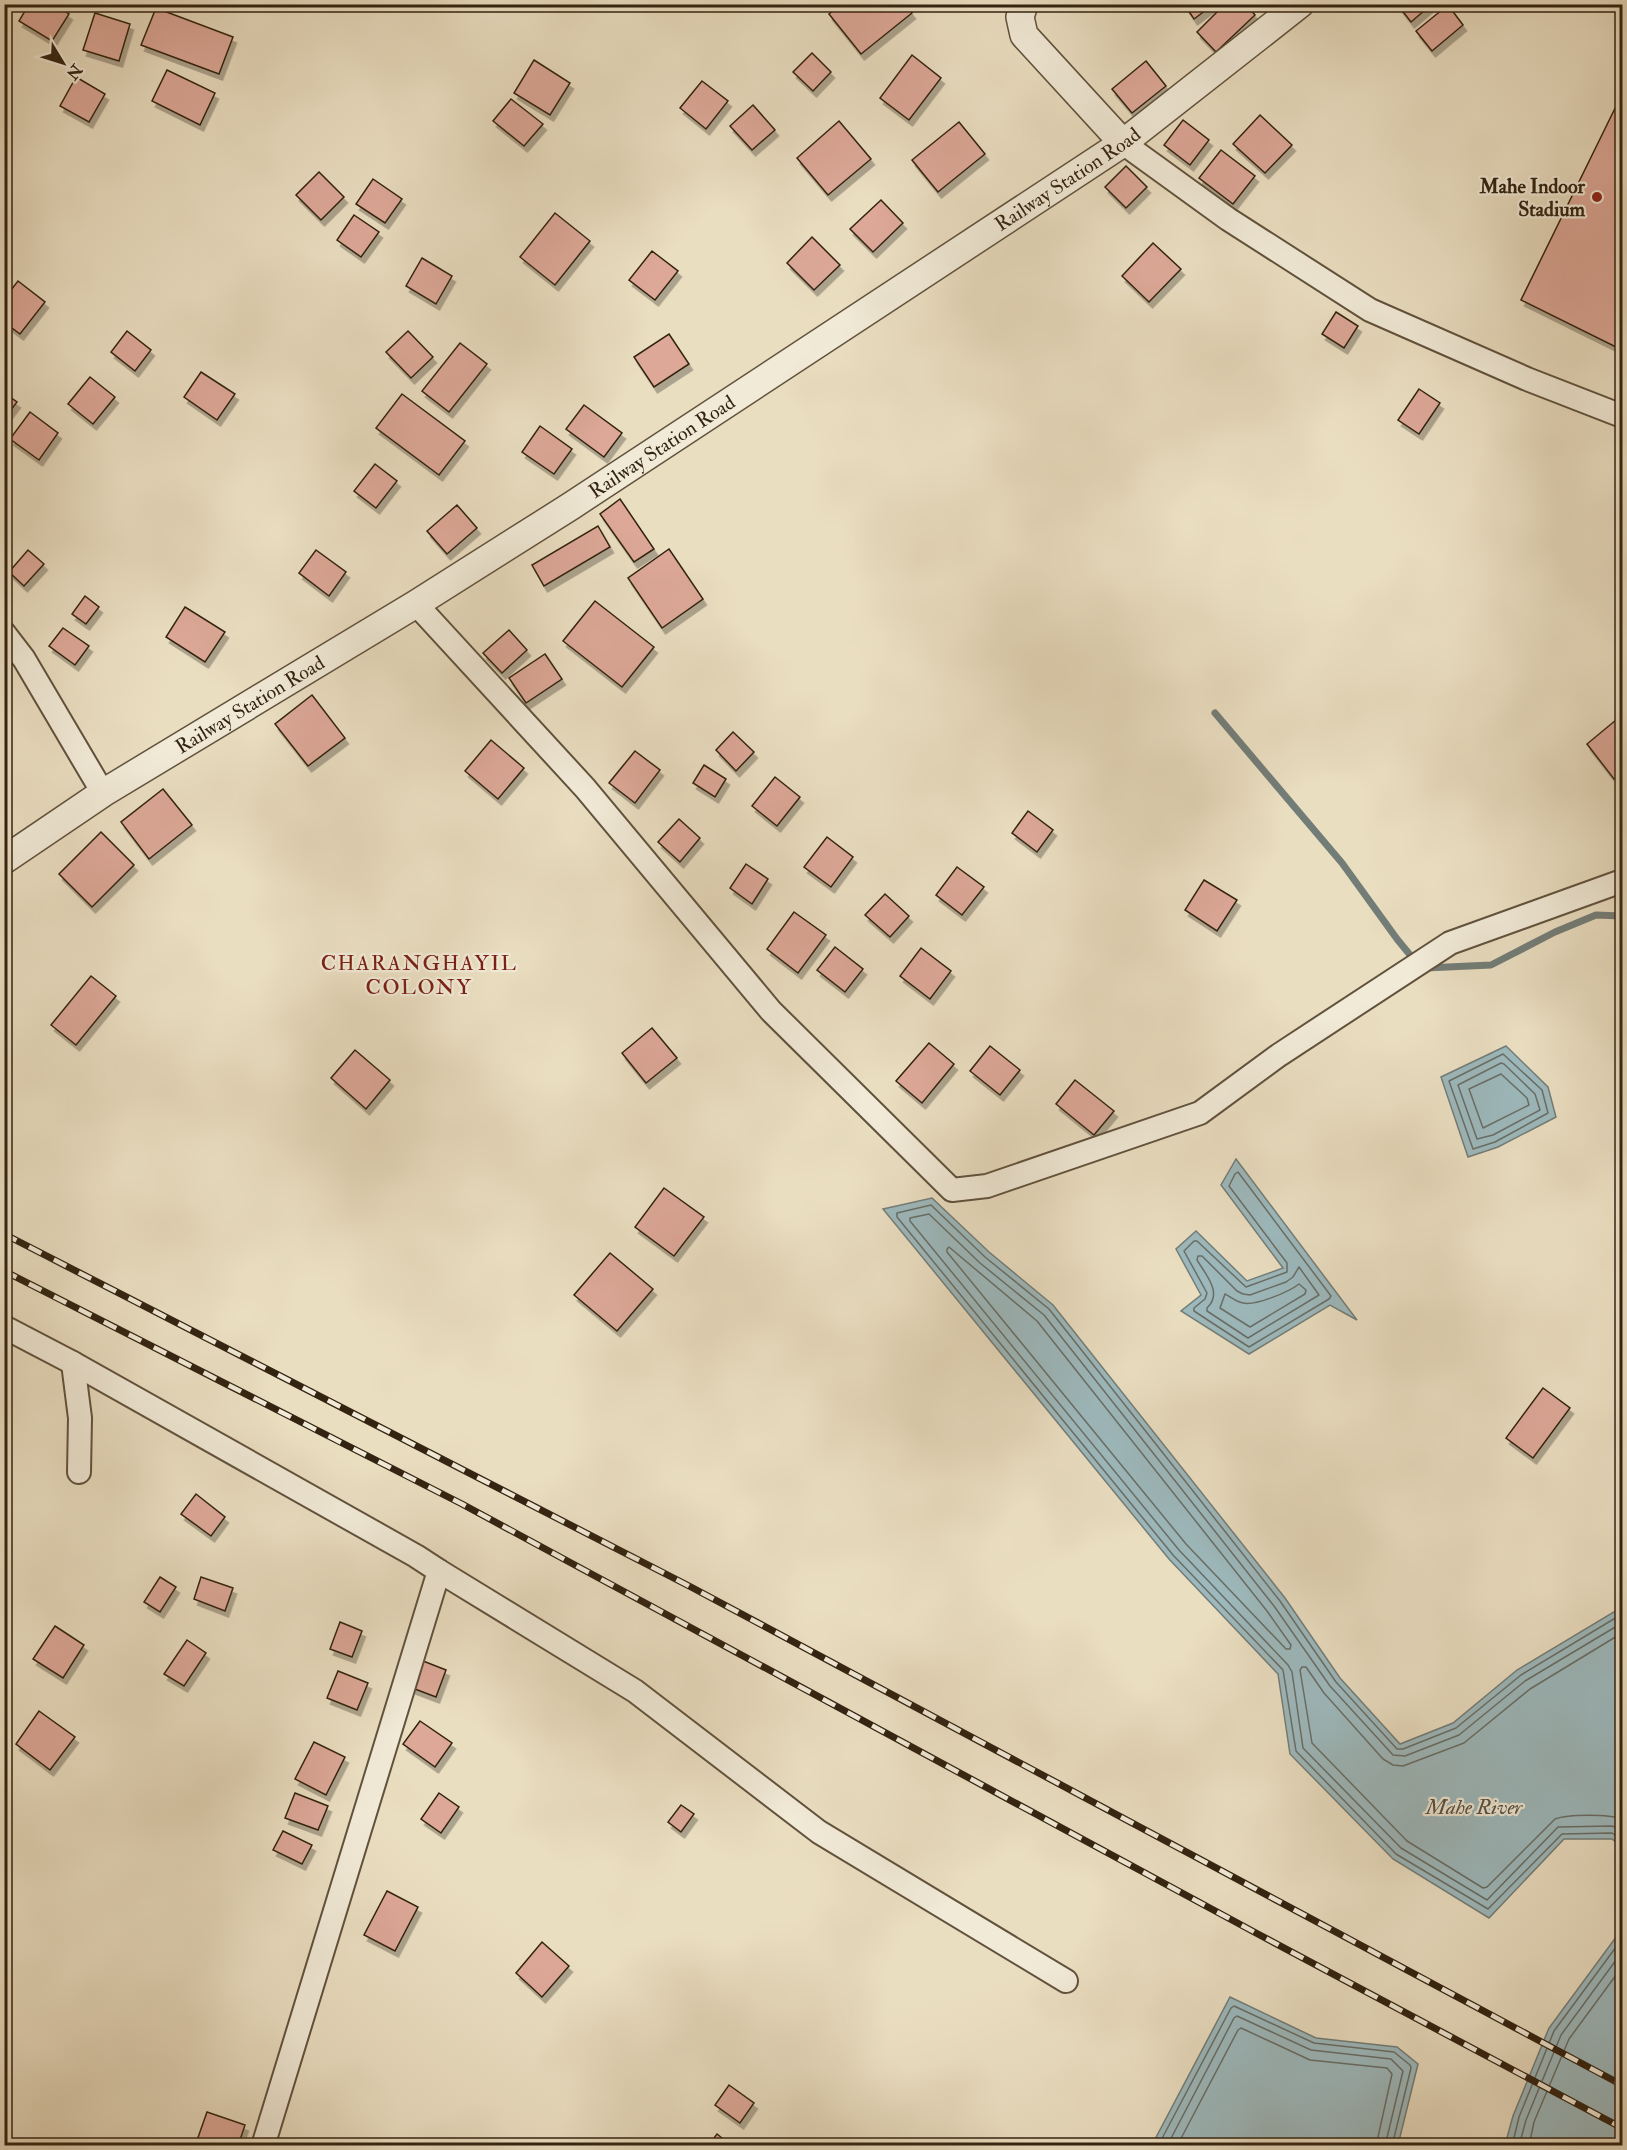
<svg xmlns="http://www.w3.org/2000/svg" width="1627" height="2150" viewBox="0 0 1627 2150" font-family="'IM FELL Double Pica',serif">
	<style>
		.water { fill: #9db9bd; stroke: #737d78; stroke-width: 1.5 }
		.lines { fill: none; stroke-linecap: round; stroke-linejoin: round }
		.shore { stroke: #686e67; stroke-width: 1.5 }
		.stream { stroke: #737d78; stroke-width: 7 }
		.building { fill: #dda898; stroke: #332311; stroke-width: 1.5; filter: url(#shadow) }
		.minor-casing { stroke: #61523d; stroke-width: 26 }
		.tertiary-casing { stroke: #61523d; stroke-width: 30 }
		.minor { stroke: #f1ead7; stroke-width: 22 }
		.tertiary { stroke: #f1ead7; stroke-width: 27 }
		.rail-casing { stroke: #332311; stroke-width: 7 }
		.rail { stroke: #f1ead7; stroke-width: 4.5; stroke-dasharray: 14; stroke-linecap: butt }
		.poi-dot { fill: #8f2418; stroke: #f1ead7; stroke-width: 2 }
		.labels { text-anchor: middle; stroke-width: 4.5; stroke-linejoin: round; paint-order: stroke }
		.street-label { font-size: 20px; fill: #332311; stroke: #f1ead7 }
		.poi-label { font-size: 20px; font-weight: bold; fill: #332311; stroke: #f1ead7; text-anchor: end }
		.neighbourhood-label { font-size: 21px; letter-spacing: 1.5px; fill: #7a1f14; stroke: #f1ead7 }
		.water-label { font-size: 21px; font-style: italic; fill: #535045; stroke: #f1ead7 }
	</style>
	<defs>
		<filter id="shadow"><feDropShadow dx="3.5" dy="6" stdDeviation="0" flood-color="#0004"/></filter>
	</defs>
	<rect width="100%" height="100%" fill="#eadec1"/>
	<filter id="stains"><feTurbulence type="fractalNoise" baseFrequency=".00333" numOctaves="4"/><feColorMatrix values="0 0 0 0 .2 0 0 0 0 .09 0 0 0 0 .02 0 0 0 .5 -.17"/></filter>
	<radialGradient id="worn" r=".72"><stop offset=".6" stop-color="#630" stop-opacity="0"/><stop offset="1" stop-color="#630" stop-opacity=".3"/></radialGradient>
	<!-- water -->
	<g class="water">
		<path d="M1506,1046L1548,1087L1556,1117L1498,1147L1468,1157L1441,1077Z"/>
		<path d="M1236,1159L1357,1320L1330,1305L1249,1354L1181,1311L1201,1295L1176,1249L1196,1231L1247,1281L1283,1268L1221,1185Z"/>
		<path d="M932,1198L989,1252L1053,1305L1285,1598L1340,1678L1400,1744L1453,1723L1517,1670L1622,1607V1847L1612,1839H1564L1489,1918L1393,1859L1290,1754L1278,1674L1169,1559L883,1209Z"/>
		<path d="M1622,1929V2145H1505L1513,2116L1549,2028Z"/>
		<path d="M1230,1997L1316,2038L1397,2047L1418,2064L1398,2145H1152Z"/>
	</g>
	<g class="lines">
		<!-- shore -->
		<g class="shore">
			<path d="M1503,1054L1542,1090L1548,1113L1495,1142L1473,1149L1449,1081Z"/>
			<path d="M1501,1063L1504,1064L1535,1094L1540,1110L1493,1135L1477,1139L1458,1085Z"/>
			<path d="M1501,1074L1527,1098L1529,1105L1483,1128L1469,1089Z"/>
			<path d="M1238,1172L1331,1296L1329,1299L1249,1347L1194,1311V1308L1205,1299L1207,1293L1184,1251L1194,1241H1197L1246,1287L1287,1272V1263L1229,1186L1235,1174Z"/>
			<path d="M949,1247L1037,1321L1267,1611L1291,1645L1290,1649H1286L1186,1544L947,1252V1249Z"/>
			<path d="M1198,1256H1202L1237,1291L1243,1294L1250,1295L1286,1282L1293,1277L1299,1267L1319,1295L1248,1338L1207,1311V1308C1223,1293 1206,1275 1197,1260Z"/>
			<path d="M1299,1284L1306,1290L1305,1294L1250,1327L1220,1308L1225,1294C1231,1297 1236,1302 1243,1303C1255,1306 1289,1292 1299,1284Z"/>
			<path d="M1622,1614L1521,1675L1456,1728L1403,1749H1397L1336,1682L1280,1601L1049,1309L985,1257L931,1205L897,1213V1217L1173,1555L1283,1670L1296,1751L1396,1854L1488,1909L1562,1834L1612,1833L1622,1840"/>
			<path d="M1622,1623L1525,1681L1459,1735L1405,1756L1393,1755L1330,1686L1274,1606L1044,1315L980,1263L929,1214L910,1218V1221L1179,1550L1288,1665L1292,1672L1303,1748L1401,1848L1487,1900L1558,1827L1612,1826L1622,1830"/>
			<path d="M1622,1633L1530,1689L1464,1743L1403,1766L1393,1765L1383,1759L1324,1693L1306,1667H1302L1300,1670L1312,1743L1407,1841L1483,1888L1487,1887L1555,1819C1568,1814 1609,1814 1622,1819"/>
			<path d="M1158,2146L1231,2008L1234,2006L1314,2043L1394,2052L1410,2065L1411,2068L1392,2146"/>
			<path d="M1167,2146L1234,2018L1237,2016L1311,2050L1391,2059L1403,2071L1385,2146"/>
			<path d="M1177,2146L1238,2030L1241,2028L1310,2060L1387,2068L1392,2074L1376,2146"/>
			<path d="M1512,2146L1519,2117L1554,2031L1622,1939"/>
			<path d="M1519,2146L1526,2120L1561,2035L1622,1952"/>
			<path d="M1529,2146L1534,2122L1569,2039L1622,1967"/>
		</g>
		<!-- stream -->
		<g class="stream">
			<path d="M1215,713L1342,863L1397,939L1415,961"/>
			<path d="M1426,968L1491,965L1555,932L1596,915L1622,916"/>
		</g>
	</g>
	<!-- building -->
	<g class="building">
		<path d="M29,4H54L69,14L52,41L19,21Z"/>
		<path d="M841,4H905L912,13L861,54L829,14Z"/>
		<path d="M1184,4H1214L1194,19Z"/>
		<path d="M1225,4H1246L1255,15L1216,52L1197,32Z"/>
		<path d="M1397,4H1432L1411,22Z"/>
		<path d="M1448,5L1463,25L1432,51L1416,31Z"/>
		<path d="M156,8L233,37L219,74L141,45Z"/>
		<path d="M95,13L130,24L119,61L83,50Z"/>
		<path d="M812,53L831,72L813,91L793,72Z"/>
		<path d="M912,55L941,78L909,120L880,98Z"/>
		<path d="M534,60L570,83L550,115L514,93Z"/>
		<path d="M1146,61L1166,86L1132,113L1112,89Z"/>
		<path d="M167,70L215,93L200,125L152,101Z"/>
		<path d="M76,77L105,94L89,122L60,106Z"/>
		<path d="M702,81L728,101L706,129L680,108Z"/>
		<path d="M1622,94V350L1521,300Z"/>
		<path d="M511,99L543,124L524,146L493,121Z"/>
		<path d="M753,105L775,130L752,150L730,126Z"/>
		<path d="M1260,115L1292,145L1265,173L1233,144Z"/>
		<path d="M1183,120L1209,140L1190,165L1164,145Z"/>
		<path d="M839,121L871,159L828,195L797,158Z"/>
		<path d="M959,122L985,154L938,192L912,160Z"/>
		<path d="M1221,150L1255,176L1233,204L1199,178Z"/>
		<path d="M1126,166L1147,187L1126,208L1105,187Z"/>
		<path d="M319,172L344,197L321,220L296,195Z"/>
		<path d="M373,179L402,199L385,223L356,204Z"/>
		<path d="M881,200L903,223L873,252L850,229Z"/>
		<path d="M555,213L590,241L555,285L520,257Z"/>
		<path d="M354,215L379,232L361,257L337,240Z"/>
		<path d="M812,237L840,265L814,290L787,263Z"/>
		<path d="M1153,243L1181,269L1149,302L1122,276Z"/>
		<path d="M652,251L678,271L655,300L629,280Z"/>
		<path d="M422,258L452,276L436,304L406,286Z"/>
		<path d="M18,281L45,302L20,334L4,322V299Z"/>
		<path d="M1336,312L1358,326L1344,348L1322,334Z"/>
		<path d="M127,331L151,350L135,371L111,352Z"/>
		<path d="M408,331L433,357L411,378L386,352Z"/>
		<path d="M669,334L689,364L654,387L634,357Z"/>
		<path d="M460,343L487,364L449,412L422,391Z"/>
		<path d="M201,372L235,394L217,420L184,397Z"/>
		<path d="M90,377L115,397L93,424L68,404Z"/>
		<path d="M1419,389L1440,403L1419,434L1398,420Z"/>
		<path d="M4,393L17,402L4,419Z"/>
		<path d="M402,394L465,441L439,475L376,428Z"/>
		<path d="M584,405L622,433L604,457L566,429Z"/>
		<path d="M30,412L58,433L39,460L10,439Z"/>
		<path d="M540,426L572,449L554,474L522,452Z"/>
		<path d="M375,464L397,481L376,508L354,491Z"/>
		<path d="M620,499L654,549L634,562L600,514Z"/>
		<path d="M457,505L477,528L447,554L427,531Z"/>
		<path d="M598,526L610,547L544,586L532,565Z"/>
		<path d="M669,549L703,599L662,628L628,578Z"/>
		<path d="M28,550L44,564L24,586L9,572Z"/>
		<path d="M316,550L346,572L329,596L299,573Z"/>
		<path d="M85,596L99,607L86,624L72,614Z"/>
		<path d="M595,601L654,647L622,687L563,641Z"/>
		<path d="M185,607L225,632L205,662L166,637Z"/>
		<path d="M63,628L89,646L75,665L49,646Z"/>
		<path d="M509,630L527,650L502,673L483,653Z"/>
		<path d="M545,654L562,679L526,703L509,678Z"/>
		<path d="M312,695L345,738L308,766L275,724Z"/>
		<path d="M1622,715V772L1614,779L1587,744Z"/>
		<path d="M733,732L754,752L736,771L716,750Z"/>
		<path d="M491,740L524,768L498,799L465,771Z"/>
		<path d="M635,751L660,770L635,803L609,783Z"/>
		<path d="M704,765L726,779L715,797L693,783Z"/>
		<path d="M775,777L800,797L777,826L752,806Z"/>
		<path d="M163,789L192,825L149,859L121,822Z"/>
		<path d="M1028,811L1053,830L1037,852L1012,833Z"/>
		<path d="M679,819L700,838L680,862L658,842Z"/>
		<path d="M101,832L134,865L92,907L59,874Z"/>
		<path d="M827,837L853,857L831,887L804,867Z"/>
		<path d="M746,864L768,879L752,904L730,888Z"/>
		<path d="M957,867L984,887L962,915L936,895Z"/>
		<path d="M1204,880L1237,900L1217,931L1185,910Z"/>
		<path d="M885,894L909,916L890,937L865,915Z"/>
		<path d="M794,912L826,935L798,973L767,949Z"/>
		<path d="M835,947L863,969L845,992L817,970Z"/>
		<path d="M921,948L951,971L930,999L900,976Z"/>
		<path d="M91,976L116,996L76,1045L51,1025Z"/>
		<path d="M652,1028L677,1058L646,1083L622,1053Z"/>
		<path d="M929,1043L954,1064L922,1103L896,1081Z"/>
		<path d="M990,1046L1020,1070L1000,1095L970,1071Z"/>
		<path d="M355,1050L390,1080L366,1109L331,1078Z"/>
		<path d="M1075,1080L1114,1111L1094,1135L1056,1104Z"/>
		<path d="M664,1188L704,1217L674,1256L635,1227Z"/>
		<path d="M610,1253L653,1289L617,1331L574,1295Z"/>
		<path d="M1543,1388L1570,1408L1533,1458L1506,1438Z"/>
		<path d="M196,1494L225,1517L211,1536L181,1514Z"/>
		<path d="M160,1577L176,1587L160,1612L144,1602Z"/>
		<path d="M201,1577L233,1588L225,1611L194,1599Z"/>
		<path d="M340,1622L362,1631L352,1657L330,1649Z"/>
		<path d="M55,1626L84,1645L63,1678L33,1659Z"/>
		<path d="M187,1640L206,1653L184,1686L164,1674Z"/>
		<path d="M418,1659L446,1670L436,1697L407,1686Z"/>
		<path d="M338,1671L368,1683L357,1710L327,1698Z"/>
		<path d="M39,1711L75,1737L50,1770L16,1744Z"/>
		<path d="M420,1721L452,1743L435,1767L403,1744Z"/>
		<path d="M314,1742L345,1757L326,1795L295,1779Z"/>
		<path d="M295,1793L328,1806L318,1830L285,1818Z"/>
		<path d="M439,1793L459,1807L441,1833L421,1819Z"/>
		<path d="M681,1805L694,1814L681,1832L668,1822Z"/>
		<path d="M283,1831L312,1845L302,1864L273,1850Z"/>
		<path d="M387,1891L418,1907L395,1951L364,1935Z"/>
		<path d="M542,1942L569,1966L542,1997L516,1973Z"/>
		<path d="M729,2085L754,2103L740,2123L715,2105Z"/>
		<path d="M207,2112L245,2125L238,2146H195Z"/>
		<path d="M717,2134L732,2146H708Z"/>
	</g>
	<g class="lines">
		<!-- minor casing -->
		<g class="minor-casing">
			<g id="minor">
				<path d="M1123,143L1228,219L1370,310L1527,379L1622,416"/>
				<path d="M416,604L585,788L771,1011L952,1190L987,1186L1200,1113L1279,1055L1450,943L1622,881"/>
				<path d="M4,633L24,659L103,793"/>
				<path d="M4,1327L73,1363L416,1556L439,1571L263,2146"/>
				<path d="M73,1363L80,1418L79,1472"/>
				<path d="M439,1571L635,1691L819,1832L1066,1981"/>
			</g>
		</g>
		<!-- tertiary casing -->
		<g class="tertiary-casing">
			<g id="tertiary">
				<path d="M1024,4L1020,17L1024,35L1123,143"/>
				<path id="s1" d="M4,860L103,793L416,604L571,506L1123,143L1300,4"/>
			</g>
		</g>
		<!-- minor -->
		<use href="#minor" class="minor"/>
		<!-- tertiary -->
		<use href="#tertiary" class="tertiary"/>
		<!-- rail casing -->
		<g class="rail-casing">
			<g id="rail">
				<path d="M4,1234L691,1587L1622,2085"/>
				<path d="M4,1271L462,1504L1256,1933L1622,2128"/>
			</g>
		</g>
		<!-- rail -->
		<use href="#rail" class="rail"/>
	</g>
	<!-- markers -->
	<circle class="poi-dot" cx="1597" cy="197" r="6"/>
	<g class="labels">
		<!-- street labels -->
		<g class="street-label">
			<text dy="7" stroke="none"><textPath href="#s1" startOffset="1263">Railway Station Road</textPath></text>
			<text dy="7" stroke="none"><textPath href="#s1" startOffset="777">Railway Station Road</textPath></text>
			<text dy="7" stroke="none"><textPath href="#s1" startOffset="291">Railway Station Road</textPath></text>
		</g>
		<!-- poi labels -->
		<g class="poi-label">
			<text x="1585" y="193">Mahe Indoor<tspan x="1585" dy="23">Stadium</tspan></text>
		</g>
		<!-- neighbourhood labels -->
		<g class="neighbourhood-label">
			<text x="419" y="970">CHARANGHAYIL<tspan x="419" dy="24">COLONY</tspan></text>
		</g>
		<!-- water labels -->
		<g class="water-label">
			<text x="1474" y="1814">Mahe River</text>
		</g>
	</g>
	<!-- margin -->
	<rect width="1627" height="2150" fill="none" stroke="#eadec1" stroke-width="24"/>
	<rect x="6" y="6" width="1615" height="2138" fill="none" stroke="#332311" stroke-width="3"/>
	<rect x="12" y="12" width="1603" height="2126" fill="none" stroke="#332311" stroke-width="1.5"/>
	<!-- north arrow -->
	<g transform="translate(63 63) rotate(128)" stroke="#f1ead7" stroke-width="4.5" paint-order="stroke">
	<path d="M0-4.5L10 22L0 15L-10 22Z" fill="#332311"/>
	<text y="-9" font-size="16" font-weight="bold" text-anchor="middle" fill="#332311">N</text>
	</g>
	<rect width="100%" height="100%" filter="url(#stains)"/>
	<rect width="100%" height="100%" fill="url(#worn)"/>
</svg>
